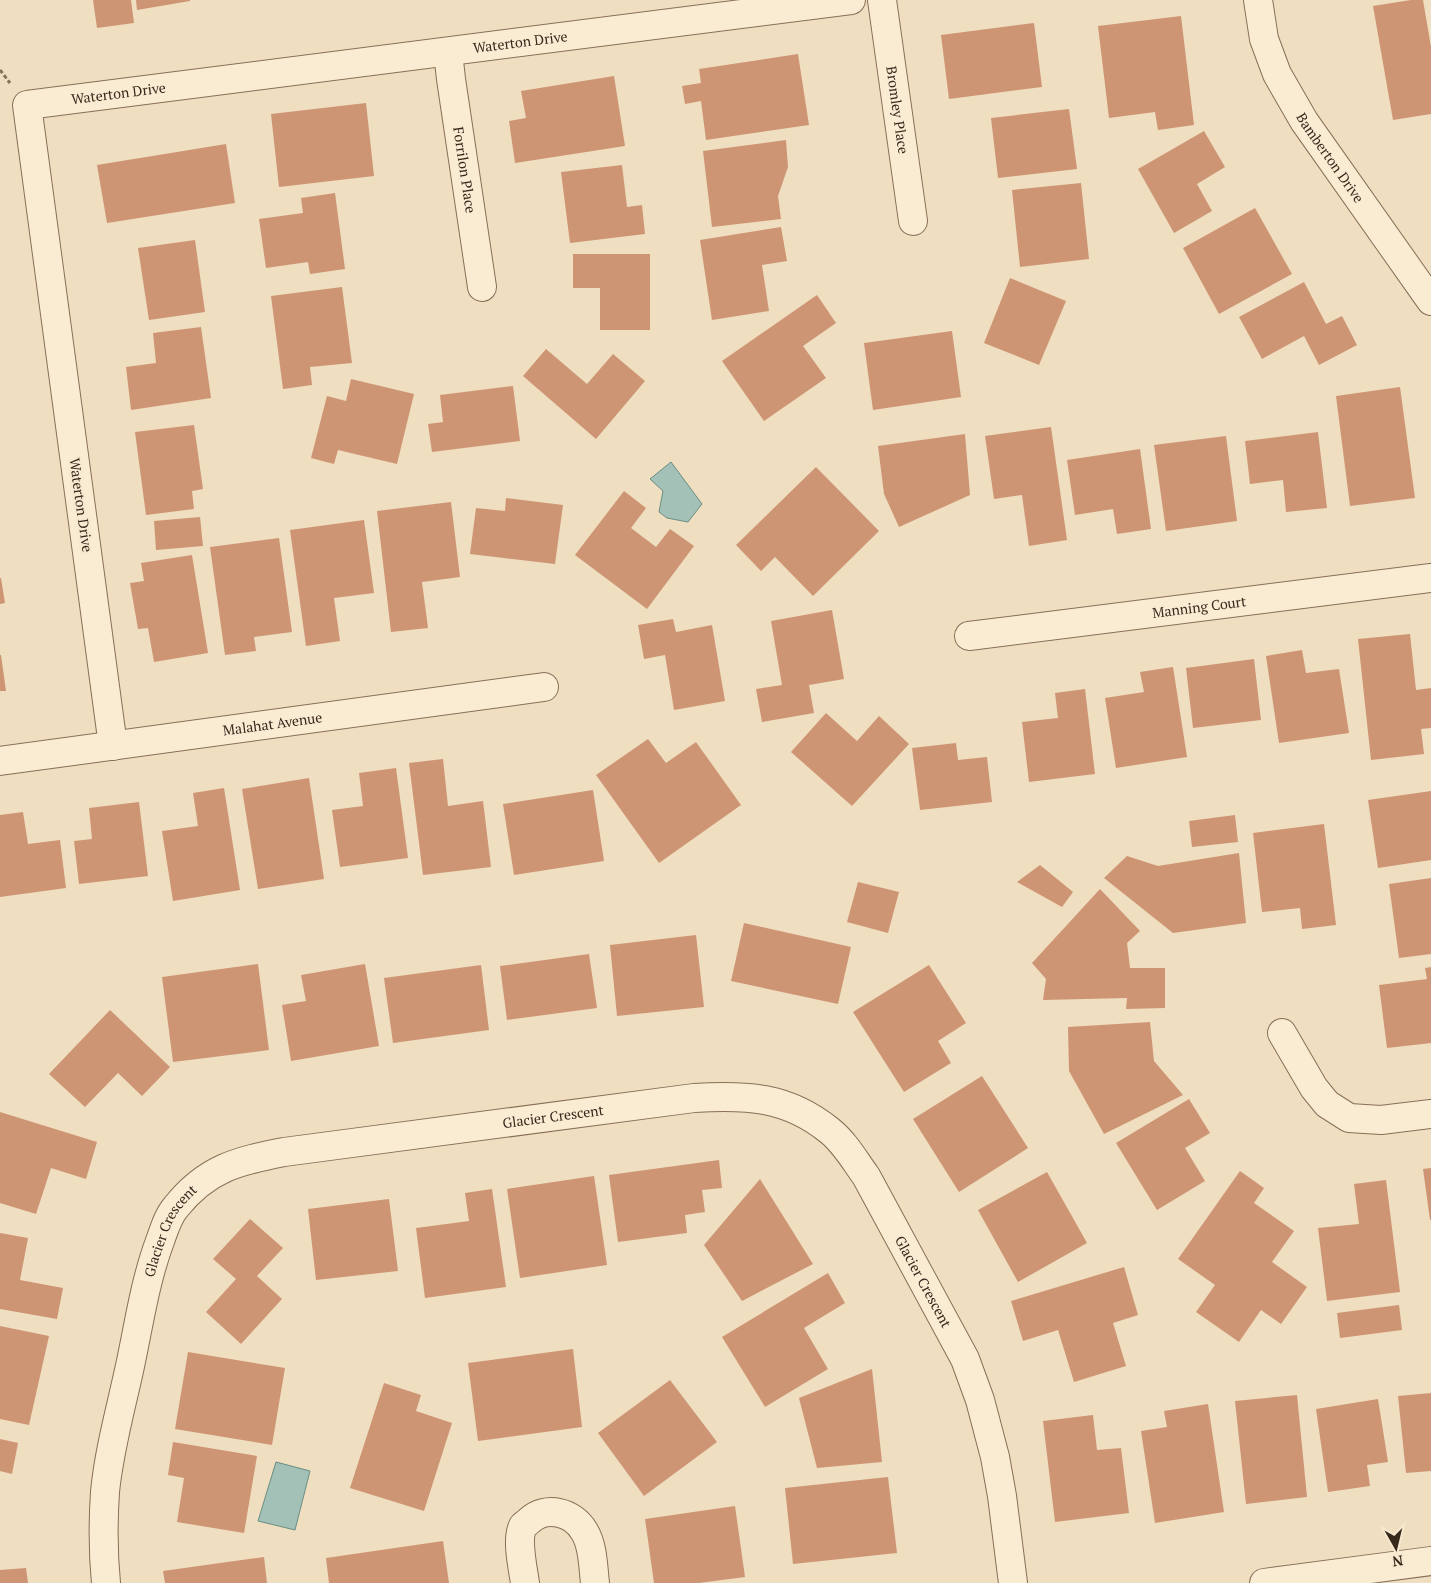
<svg xmlns="http://www.w3.org/2000/svg" width="1431" height="1583" viewBox="0 0 1431 1583" font-family="'PT Serif',serif">
	<style>
		.water { fill: #a3c1b6; stroke: #6a8e83 }
		.building { fill: #ce9574 }
		.lines { fill: none; stroke-linecap: round; stroke-linejoin: round }
		.minor-casing { stroke: #886f57; stroke-width: 30 }
		.path { stroke: #886f57; stroke-width: 3; stroke-dasharray: 4 2.5; stroke-linecap: butt }
		.minor { stroke: #f9ecd3; stroke-width: 28 }
		.labels { text-anchor: middle; stroke-width: 5; stroke-linejoin: round; paint-order: stroke }
		.street-label { font-size: 14px; fill: #37281c; stroke: #f6e9cf }
	</style>
	<rect width="100%" height="100%" fill="#efdec0"/>
	<!-- water -->
	<g class="water">
		<path d="M671,462L702,504L688,522L667,518L659,512L663,491L650,479Z"/>
		<path d="M276,1462L310,1471L295,1530L258,1521Z"/>
	</g>
	<!-- building -->
	<g class="building">
		<path d="M93,0H131L134,23L97,28Z"/>
		<path d="M136,0H190V1L137,10Z"/>
		<path d="M1411,0H1423L1431,47V114L1393,120L1373,6Z"/>
		<path d="M1181,16L1194,125L1158,130L1155,112L1109,118L1098,26Z"/>
		<path d="M1034,23L1042,87L949,99L941,35Z"/>
		<path d="M798,54L809,125L706,140L701,101L685,104L682,86L701,83L699,69Z"/>
		<path d="M614,76L625,146L515,163L509,121L526,118L521,91Z"/>
		<path d="M366,103L374,176L279,187L271,114Z"/>
		<path d="M1069,109L1077,169L998,178L991,118Z"/>
		<path d="M1204,131L1225,167L1197,184L1212,211L1174,233L1138,169Z"/>
		<path d="M786,140L788,167L778,196L781,219L712,227L703,151Z"/>
		<path d="M226,144L235,203L107,223L97,165Z"/>
		<path d="M622,165L627,207L642,205L645,234L570,243L561,172Z"/>
		<path d="M1081,183L1089,259L1020,267L1012,190Z"/>
		<path d="M335,193L345,269L310,274L308,262L266,268L259,219L303,213L301,198Z"/>
		<path d="M1255,208L1292,274L1219,314L1183,248Z"/>
		<path d="M781,227L787,261L762,265L769,311L712,320L700,240Z"/>
		<path d="M195,240L205,312L149,320L138,248Z"/>
		<path d="M573,254H650V330H600V288H573Z"/>
		<path d="M1010,278L1066,301L1039,365L984,343Z"/>
		<path d="M1304,282L1326,324L1342,316L1357,345L1319,365L1304,336L1262,359L1239,317Z"/>
		<path d="M342,287L352,363L310,367L312,385L283,389L271,296Z"/>
		<path d="M817,295L836,323L803,346L826,378L764,421L722,361Z"/>
		<path d="M201,327L211,398L131,410L126,367L156,363L153,333Z"/>
		<path d="M952,331L961,397L873,410L864,343Z"/>
		<path d="M546,349L587,384L613,354L645,381L596,439L523,376Z"/>
		<path d="M351,379L414,394L397,464L338,450L334,464L311,458L327,396L346,401Z"/>
		<path d="M513,386L520,441L432,452L428,424L443,422L440,395Z"/>
		<path d="M1400,387L1415,498L1350,506L1336,396Z"/>
		<path d="M194,425L203,489L192,491L194,509L146,515L135,432Z"/>
		<path d="M1051,427L1067,540L1029,546L1022,495L994,499L985,436Z"/>
		<path d="M1318,432L1327,508L1286,512L1283,480L1250,484L1245,441Z"/>
		<path d="M965,434L970,495L899,527L884,494L878,446Z"/>
		<path d="M1226,436L1237,521L1166,531L1154,445Z"/>
		<path d="M1140,449L1151,529L1117,534L1113,509L1075,515L1067,460Z"/>
		<path d="M816,467L879,531L813,596L775,557L761,571L736,545Z"/>
		<path d="M624,491L646,508L631,528L656,547L670,529L694,546L647,609L575,555Z"/>
		<path d="M506,498L563,505L555,564L470,554L476,508L505,511Z"/>
		<path d="M451,502L460,577L422,582L428,628L391,632L377,511Z"/>
		<path d="M200,517L203,546L156,550L154,521Z"/>
		<path d="M364,520L374,593L334,598L340,641L306,646L290,530Z"/>
		<path d="M279,538L292,632L254,637L256,651L225,655L210,547Z"/>
		<path d="M192,555L208,653L154,662L148,628L138,629L130,583L144,581L141,563Z"/>
		<path d="M0,578H1L5,603L0,604Z"/>
		<path d="M832,610L844,679L809,685L814,713L762,722L756,689L782,685L771,621Z"/>
		<path d="M673,619L676,632L712,625L725,701L674,710L665,655L644,659L638,625Z"/>
		<path d="M1410,634L1416,690L1431,688V728L1421,729L1424,754L1371,760L1358,639Z"/>
		<path d="M1302,650L1306,673L1339,669L1349,733L1279,743L1266,656Z"/>
		<path d="M0,655H1L6,691H0Z"/>
		<path d="M1254,659L1261,720L1193,728L1186,668Z"/>
		<path d="M1173,667L1187,757L1116,768L1105,698L1144,692L1140,672Z"/>
		<path d="M1085,689L1095,774L1029,782L1022,722L1058,718L1055,693Z"/>
		<path d="M826,713L857,741L879,716L909,744L852,806L791,752Z"/>
		<path d="M648,739L666,763L696,742L741,805L659,863L596,775Z"/>
		<path d="M956,743L958,760L987,757L992,802L920,810L912,748Z"/>
		<path d="M443,759L448,806L483,801L491,867L423,875L409,763Z"/>
		<path d="M396,768L408,858L340,867L332,810L363,806L359,773Z"/>
		<path d="M309,778L324,879L258,889L242,789Z"/>
		<path d="M224,788L240,890L173,901L162,831L198,826L193,793Z"/>
		<path d="M593,790L604,861L514,875L503,804Z"/>
		<path d="M1431,791V860L1378,868L1368,800Z"/>
		<path d="M139,802L148,876L79,884L74,841L92,839L89,808Z"/>
		<path d="M23,812L28,844L60,840L66,888L0,897V815Z"/>
		<path d="M1235,815L1238,842L1192,847L1189,821Z"/>
		<path d="M1324,824L1336,925L1302,929L1300,908L1262,912L1253,833Z"/>
		<path d="M1239,853L1246,923L1173,933L1104,878L1127,856L1158,866Z"/>
		<path d="M1040,865L1073,892L1062,907L1017,882Z"/>
		<path d="M1431,878V954L1399,958L1389,884Z"/>
		<path d="M858,882L899,892L888,933L847,922Z"/>
		<path d="M1100,889L1140,931L1127,943L1130,968H1165V1008L1126,1009L1127,998L1043,1000L1046,979L1032,963Z"/>
		<path d="M744,923L851,947L838,1004L731,981Z"/>
		<path d="M696,935L704,1007L617,1016L610,945Z"/>
		<path d="M589,954L597,1008L507,1020L500,966Z"/>
		<path d="M258,964L269,1050L173,1062L162,977Z"/>
		<path d="M365,964L379,1046L291,1061L282,1005L306,1001L301,975Z"/>
		<path d="M481,965L489,1030L393,1043L384,978Z"/>
		<path d="M929,965L966,1023L938,1041L951,1063L904,1092L853,1012Z"/>
		<path d="M1431,967V1043L1387,1048L1379,985L1427,979L1425,968Z"/>
		<path d="M110,1010L170,1067L142,1096L118,1073L85,1107L49,1074Z"/>
		<path d="M1150,1022L1154,1061L1183,1095L1104,1134L1069,1071L1068,1027Z"/>
		<path d="M982,1076L1028,1148L959,1192L913,1119Z"/>
		<path d="M1189,1099L1210,1133L1185,1148L1205,1181L1157,1210L1116,1143Z"/>
		<path d="M0,1112L97,1142L86,1179L51,1168L36,1214L0,1203Z"/>
		<path d="M719,1160L722,1188L702,1190L705,1212L685,1215L687,1233L618,1242L609,1175Z"/>
		<path d="M1431,1168V1220H1430L1423,1169Z"/>
		<path d="M1240,1171L1264,1188L1254,1203L1294,1231L1272,1262L1307,1287L1281,1324L1261,1310L1239,1342L1196,1312L1215,1285L1178,1259Z"/>
		<path d="M1047,1172L1087,1243L1018,1282L978,1210Z"/>
		<path d="M594,1176L607,1265L520,1278L507,1189Z"/>
		<path d="M760,1179L813,1264L742,1301L704,1245Z"/>
		<path d="M1386,1180L1400,1292L1327,1301L1318,1228L1359,1224L1354,1184Z"/>
		<path d="M492,1189L506,1287L425,1298L416,1228L469,1221L465,1193Z"/>
		<path d="M389,1199L398,1271L316,1280L308,1209Z"/>
		<path d="M250,1219L283,1248L257,1276L282,1299L241,1344L206,1312L236,1279L213,1259Z"/>
		<path d="M0,1233L28,1238L20,1280L63,1288L57,1319L0,1309Z"/>
		<path d="M1124,1267L1138,1315L1113,1323L1126,1366L1074,1382L1058,1330L1023,1341L1011,1301Z"/>
		<path d="M828,1273L845,1303L804,1328L828,1369L765,1407L722,1337Z"/>
		<path d="M1399,1305L1402,1330L1340,1338L1337,1313Z"/>
		<path d="M0,1326L49,1336L29,1425L0,1419Z"/>
		<path d="M573,1349L582,1427L478,1441L468,1363Z"/>
		<path d="M188,1352L285,1368L272,1445L175,1429Z"/>
		<path d="M872,1369L882,1462L817,1468L799,1398Z"/>
		<path d="M670,1380L717,1442L644,1496L598,1433Z"/>
		<path d="M384,1383L421,1395L416,1411L452,1423L424,1511L350,1488Z"/>
		<path d="M1431,1393V1471L1406,1473L1398,1396Z"/>
		<path d="M1297,1395L1307,1497L1246,1504L1235,1401Z"/>
		<path d="M1378,1399L1388,1462L1367,1465L1370,1486L1328,1492L1316,1409Z"/>
		<path d="M1208,1404L1224,1512L1155,1523L1141,1431L1167,1427L1164,1411Z"/>
		<path d="M1093,1415L1097,1450L1121,1448L1129,1513L1055,1522L1043,1421Z"/>
		<path d="M0,1439L18,1443L12,1474L0,1471Z"/>
		<path d="M173,1442L257,1456L244,1533L177,1522L184,1478L168,1475Z"/>
		<path d="M888,1477L897,1553L793,1564L785,1488Z"/>
		<path d="M735,1506L745,1577L699,1583H654L645,1519Z"/>
		<path d="M443,1541L449,1583H329L326,1558Z"/>
		<path d="M264,1557L267,1583H165L163,1571Z"/>
		<path d="M26,1568L28,1583H0V1570Z"/>
	</g>
	<g class="lines">
		<!-- minor casing -->
		<g class="minor-casing">
			<g id="minor">
				<path id="s1" d="M882,0L913,221"/>
				<path id="s2" d="M1258,0L1264,39L1277,74L1304,121L1431,301"/>
				<path id="s3" d="M448,52L451,79L482,287"/>
				<path id="s4" d="M969,636L1431,578"/>
				<path id="s5" d="M113,746L27,105L851,0"/>
				<path id="s6" d="M0,761L544,687"/>
				<path d="M1282,1033L1314,1088L1327,1104L1349,1118L1381,1120L1431,1114"/>
				<path id="s7" d="M106,1583C103,1553 103,1523 105,1492C109,1450 121,1408 130,1366C139,1324 145,1281 160,1241C164,1230 168,1216 176,1207C207,1168 238,1161 284,1152L694,1098C747,1095 787,1096 830,1131C845,1143 855,1161 866,1176L965,1359L980,1400L995,1457L1002,1496L1013,1583"/>
				<path d="M525,1583C523,1569 516,1539 523,1526C525,1524 527,1523 529,1521C546,1505 573,1512 584,1531C593,1545 593,1566 595,1583"/>
				<path d="M1264,1583L1431,1561"/>
			</g>
		</g>
		<!-- path -->
		<path class="path" d="M0,70L10,83"/>
		<!-- minor -->
		<use href="#minor" class="minor"/>
	</g>
	<g class="labels">
		<!-- street labels -->
		<g class="street-label">
			<text dy="5" stroke="none"><textPath href="#s5" startOffset="1144">Waterton Drive</textPath></text>
			<text dy="5" stroke="none"><textPath href="#s5" startOffset="739">Waterton Drive</textPath></text>
			<text dy="5" stroke="none"><textPath href="#s1" startOffset="111">Bromley Place</textPath></text>
			<text dy="5" stroke="none"><textPath href="#s2" startOffset="176">Bamberton Drive</textPath></text>
			<text dy="5" stroke="none"><textPath href="#s3" startOffset="119">Forrilon Place</textPath></text>
			<text transform="translate(81 505) rotate(82)" y="5">Waterton Drive</text>
			<text dy="5" stroke="none"><textPath href="#s4" startOffset="232">Manning Court</textPath></text>
			<text dy="5" stroke="none"><textPath href="#s6" startOffset="275">Malahat Avenue</textPath></text>
			<text dy="5" stroke="none"><textPath href="#s7" startOffset="782">Glacier Crescent</textPath></text>
			<text dy="5" stroke="none"><textPath href="#s7" startOffset="362">Glacier Crescent</textPath></text>
			<text dy="5" stroke="none"><textPath href="#s7" startOffset="1246">Glacier Crescent</textPath></text>
		</g>
	</g>
	<!-- north arrow -->
	<g transform="translate(1396 1548) rotate(172)" stroke="#f6e9cf" stroke-width="4" paint-order="stroke">
	<path d="M0-4L9 19L0 12L-9 19Z" fill="#37281c"/>
	<text y="-8" font-size="14" font-weight="bold" text-anchor="middle" fill="#37281c">N</text>
	</g>
</svg>
